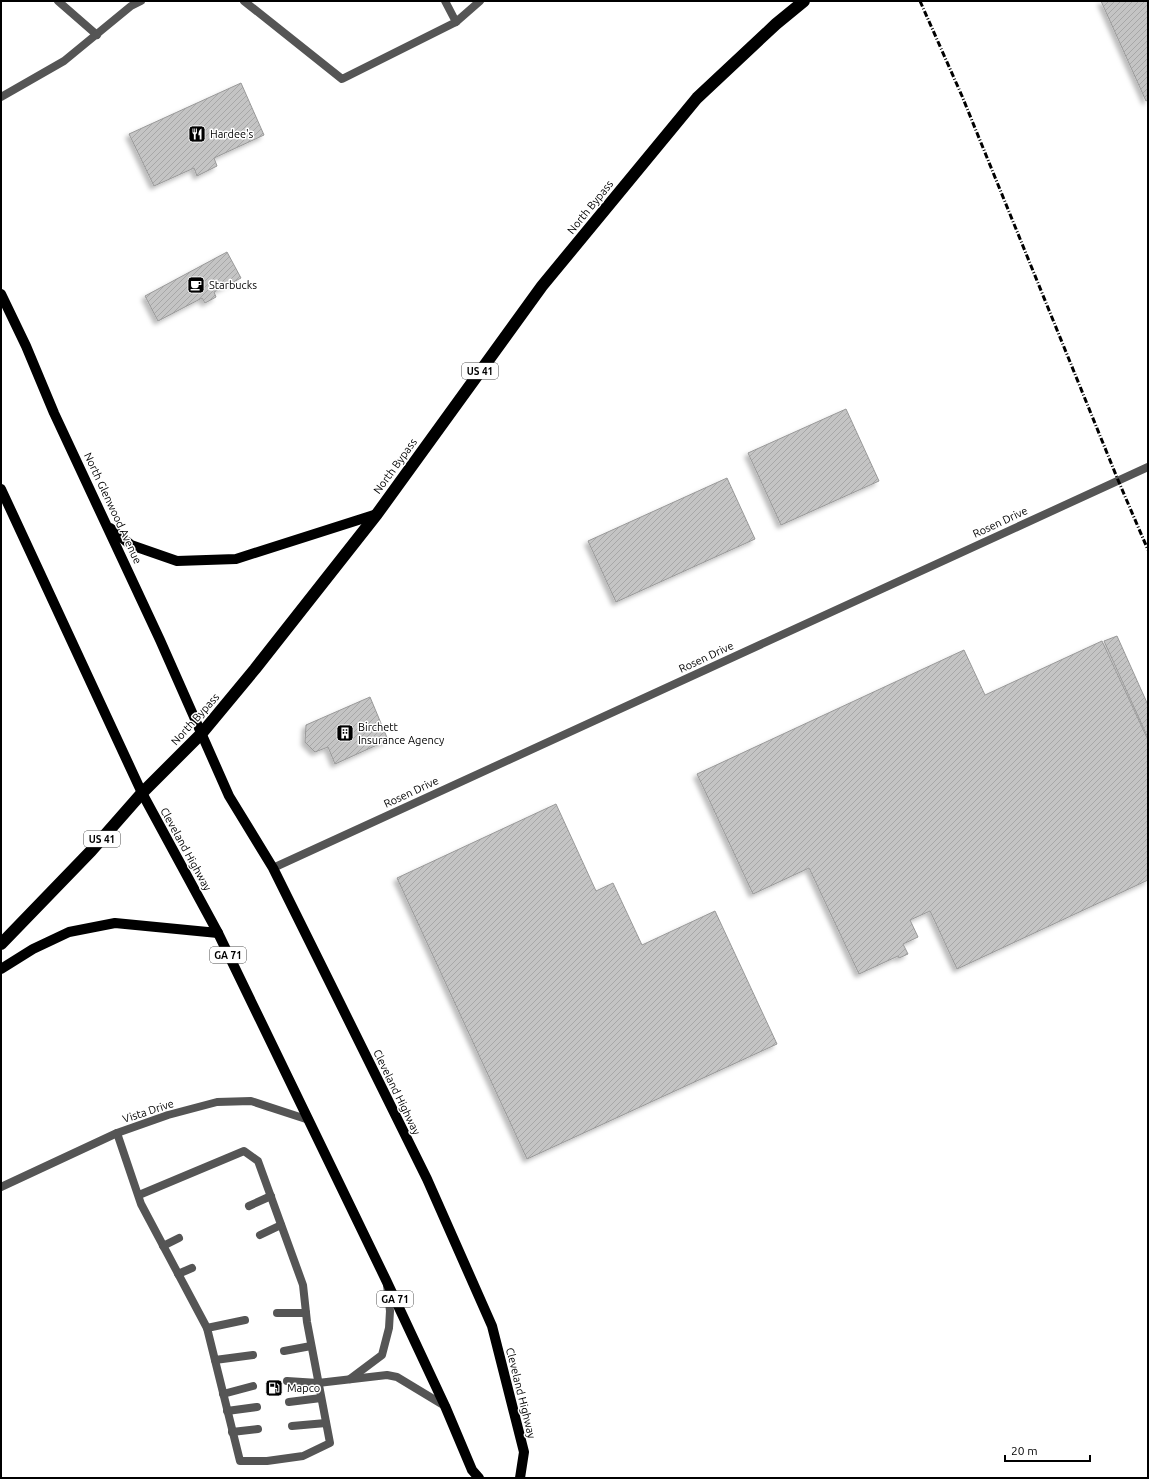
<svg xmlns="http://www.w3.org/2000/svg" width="1149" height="1479" viewBox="0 0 1149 1479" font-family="Ubuntu,sans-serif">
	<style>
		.building { fill: url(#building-hatch); stroke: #999; filter: url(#shadow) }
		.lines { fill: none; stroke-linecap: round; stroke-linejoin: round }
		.lane { stroke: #555; stroke-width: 8 }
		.street { stroke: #555; stroke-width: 8 }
		.primary { stroke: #000; stroke-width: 10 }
		.highway { stroke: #000; stroke-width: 12 }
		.rail { stroke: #000; stroke-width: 3; stroke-dasharray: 6 2 1 2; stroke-linecap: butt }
		.labels { text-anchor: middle; stroke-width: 3; stroke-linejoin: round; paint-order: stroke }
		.shield { fill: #fff; stroke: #4c4c4c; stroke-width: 1 }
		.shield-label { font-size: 10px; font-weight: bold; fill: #000 }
		.poi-label { font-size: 11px; fill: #000; stroke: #fff; text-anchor: start }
		.street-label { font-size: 11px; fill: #000; stroke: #fff }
	</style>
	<defs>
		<pattern id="building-hatch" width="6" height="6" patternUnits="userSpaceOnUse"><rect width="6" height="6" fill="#c4c4c4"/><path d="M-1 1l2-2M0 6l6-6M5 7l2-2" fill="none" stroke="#a7a7a7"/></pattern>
		<filter id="shadow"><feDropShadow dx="-3.5" dy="3.5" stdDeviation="2" flood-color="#0004"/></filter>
	</defs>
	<rect width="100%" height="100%" fill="#fff"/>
	<!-- building -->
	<g class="building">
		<path d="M1101,1H1148V100L1146,101Z"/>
		<path d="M241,83L264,135L214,158L217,166L197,176L194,168L154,186L129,134Z"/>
		<path d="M227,252L241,278L214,292L216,297L205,303L202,298L158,321L145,296Z"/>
		<path d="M846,409L879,481L781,525L748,453Z"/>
		<path d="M727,478L755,539L616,602L588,541Z"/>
		<path d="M1117,636L1148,705V738L1104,641Z"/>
		<path d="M1102,641L1148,740V880L957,969L930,911L910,920L918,937L903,944L908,954L899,958L898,956L859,974L809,868L753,894L697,774L964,650L985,695Z"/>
		<path d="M370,697L388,740L335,764L328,747L315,752L305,742L306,725Z"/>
		<path d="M556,804L596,891L613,883L642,945L715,911L777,1044L527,1159L397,878Z"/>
	</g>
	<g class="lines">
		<!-- lane -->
		<g class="lane">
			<path d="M58,1L97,35"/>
			<path d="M244,1L342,79L456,22L445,1"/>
			<path d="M456,22L480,1"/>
			<path d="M1,97L64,61L131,6L141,1"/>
			<path d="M117,1133L141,1204L207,1328L240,1461H267L303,1456L330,1443L307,1322L303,1285L258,1161L244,1151L139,1195"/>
			<path d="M249,1206L271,1196"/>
			<path d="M260,1235L281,1225"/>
			<path d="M163,1246L179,1238"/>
			<path d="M178,1274L192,1268"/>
			<path d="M277,1313H306"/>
			<path d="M207,1328L245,1320"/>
			<path d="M284,1351L311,1346"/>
			<path d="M215,1360L253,1355"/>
			<path d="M350,1379L382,1355L389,1328L390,1311L387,1285"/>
			<path d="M287,1381L318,1383L387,1375L397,1377L445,1406"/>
			<path d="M223,1394L253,1386"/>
			<path d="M289,1402L321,1398"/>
			<path d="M227,1411L257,1407"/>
			<path d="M292,1426L326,1423"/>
			<path d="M232,1432L258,1429"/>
		</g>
		<!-- street -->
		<g class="street">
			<path d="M273,868L1148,467"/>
			<path d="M1,1187L117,1133L168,1115L217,1102L251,1101L309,1120"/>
		</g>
		<!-- primary -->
		<g class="primary">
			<path d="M1,294L26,346L54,413L160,640L229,796L273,868L335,993L427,1179L492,1326L524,1452L520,1478"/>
			<path d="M1,489L142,793L218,933L386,1280L445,1406L472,1470L479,1478"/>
			<path d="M110,528L131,545L177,561L236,559L377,514"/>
			<path d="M1,969L33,949L69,932L115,923L218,933"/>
		</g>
		<!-- highway -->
		<path class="highway" d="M1,944L91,851L142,793L202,733L255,669L377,514L542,286L697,98L776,24L804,1"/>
		<!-- rail -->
		<path class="rail" d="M920,1L962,96L1118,480L1148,550"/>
	</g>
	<!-- icons -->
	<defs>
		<g id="restaurant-square" transform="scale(0.9)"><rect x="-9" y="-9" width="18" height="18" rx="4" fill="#000" stroke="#fff"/><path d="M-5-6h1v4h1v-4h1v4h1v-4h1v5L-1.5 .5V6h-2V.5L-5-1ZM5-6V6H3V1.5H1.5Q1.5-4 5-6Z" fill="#fff"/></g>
		<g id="cafe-square" transform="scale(0.9)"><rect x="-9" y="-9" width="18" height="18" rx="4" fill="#000" stroke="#fff"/><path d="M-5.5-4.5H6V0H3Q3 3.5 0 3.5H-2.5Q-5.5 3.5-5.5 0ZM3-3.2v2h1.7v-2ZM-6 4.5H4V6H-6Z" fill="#fff"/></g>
		<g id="building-square" transform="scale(0.9)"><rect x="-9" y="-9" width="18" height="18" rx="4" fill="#000" stroke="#fff"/><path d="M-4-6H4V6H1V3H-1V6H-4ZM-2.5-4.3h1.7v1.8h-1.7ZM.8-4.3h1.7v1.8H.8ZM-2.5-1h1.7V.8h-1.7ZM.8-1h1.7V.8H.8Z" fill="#fff"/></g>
		<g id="fuel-square" transform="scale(0.9)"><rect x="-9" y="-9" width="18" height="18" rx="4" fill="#000" stroke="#fff"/><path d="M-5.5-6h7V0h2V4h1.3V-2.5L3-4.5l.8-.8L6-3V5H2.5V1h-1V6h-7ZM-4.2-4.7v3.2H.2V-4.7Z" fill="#fff"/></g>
	</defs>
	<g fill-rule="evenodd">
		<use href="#restaurant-square" x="197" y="134"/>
		<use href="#cafe-square" x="196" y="285"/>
		<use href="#building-square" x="345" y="733"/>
		<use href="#fuel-square" x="274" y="1388"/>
	</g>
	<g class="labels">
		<!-- shield labels -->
		<g class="shield">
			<rect x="462" y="363" width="36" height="16" rx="3"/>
			<rect x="84" y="831" width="36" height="16" rx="3"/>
			<rect x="210" y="947" width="36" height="16" rx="3"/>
			<rect x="377" y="1291" width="36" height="16" rx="3"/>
		</g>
		<g class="shield-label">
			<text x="480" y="375">US 41</text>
			<text x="102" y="843">US 41</text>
			<text x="228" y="959">GA 71</text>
			<text x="395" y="1303">GA 71</text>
		</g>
		<!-- poi labels -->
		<g class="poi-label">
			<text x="210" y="138">Hardee's</text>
			<text x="209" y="289">Starbucks</text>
			<text x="358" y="731">Birchett<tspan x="358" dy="13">Insurance Agency</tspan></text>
			<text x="287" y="1392">Mapco</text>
		</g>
		<!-- street labels -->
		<g class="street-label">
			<text transform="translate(590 207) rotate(-51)" y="4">North Bypass</text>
			<text transform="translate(395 466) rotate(-54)" y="4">North Bypass</text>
			<text transform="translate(113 508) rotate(65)" y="4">North Glenwood Avenue</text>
			<text transform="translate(1000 522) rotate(-25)" y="4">Rosen Drive</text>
			<text transform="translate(706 657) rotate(-25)" y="4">Rosen Drive</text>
			<text transform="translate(195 719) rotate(-48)" y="4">North Bypass</text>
			<text transform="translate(411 792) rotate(-25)" y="4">Rosen Drive</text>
			<text transform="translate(186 849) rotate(61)" y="4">Cleveland Highway</text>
			<text transform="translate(397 1092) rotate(64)" y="4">Cleveland Highway</text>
			<text transform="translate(148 1111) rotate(-18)" y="4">Vista Drive</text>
			<text transform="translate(521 1393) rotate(76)" y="4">Cleveland Highway</text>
		</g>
	</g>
	<!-- border -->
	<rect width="1149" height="1479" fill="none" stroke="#000000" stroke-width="4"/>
	<!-- scale -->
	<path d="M1005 1455v6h85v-6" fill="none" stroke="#000000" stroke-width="2"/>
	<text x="1011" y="1455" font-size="12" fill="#000000" stroke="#ffffff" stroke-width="3" paint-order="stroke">20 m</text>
</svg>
